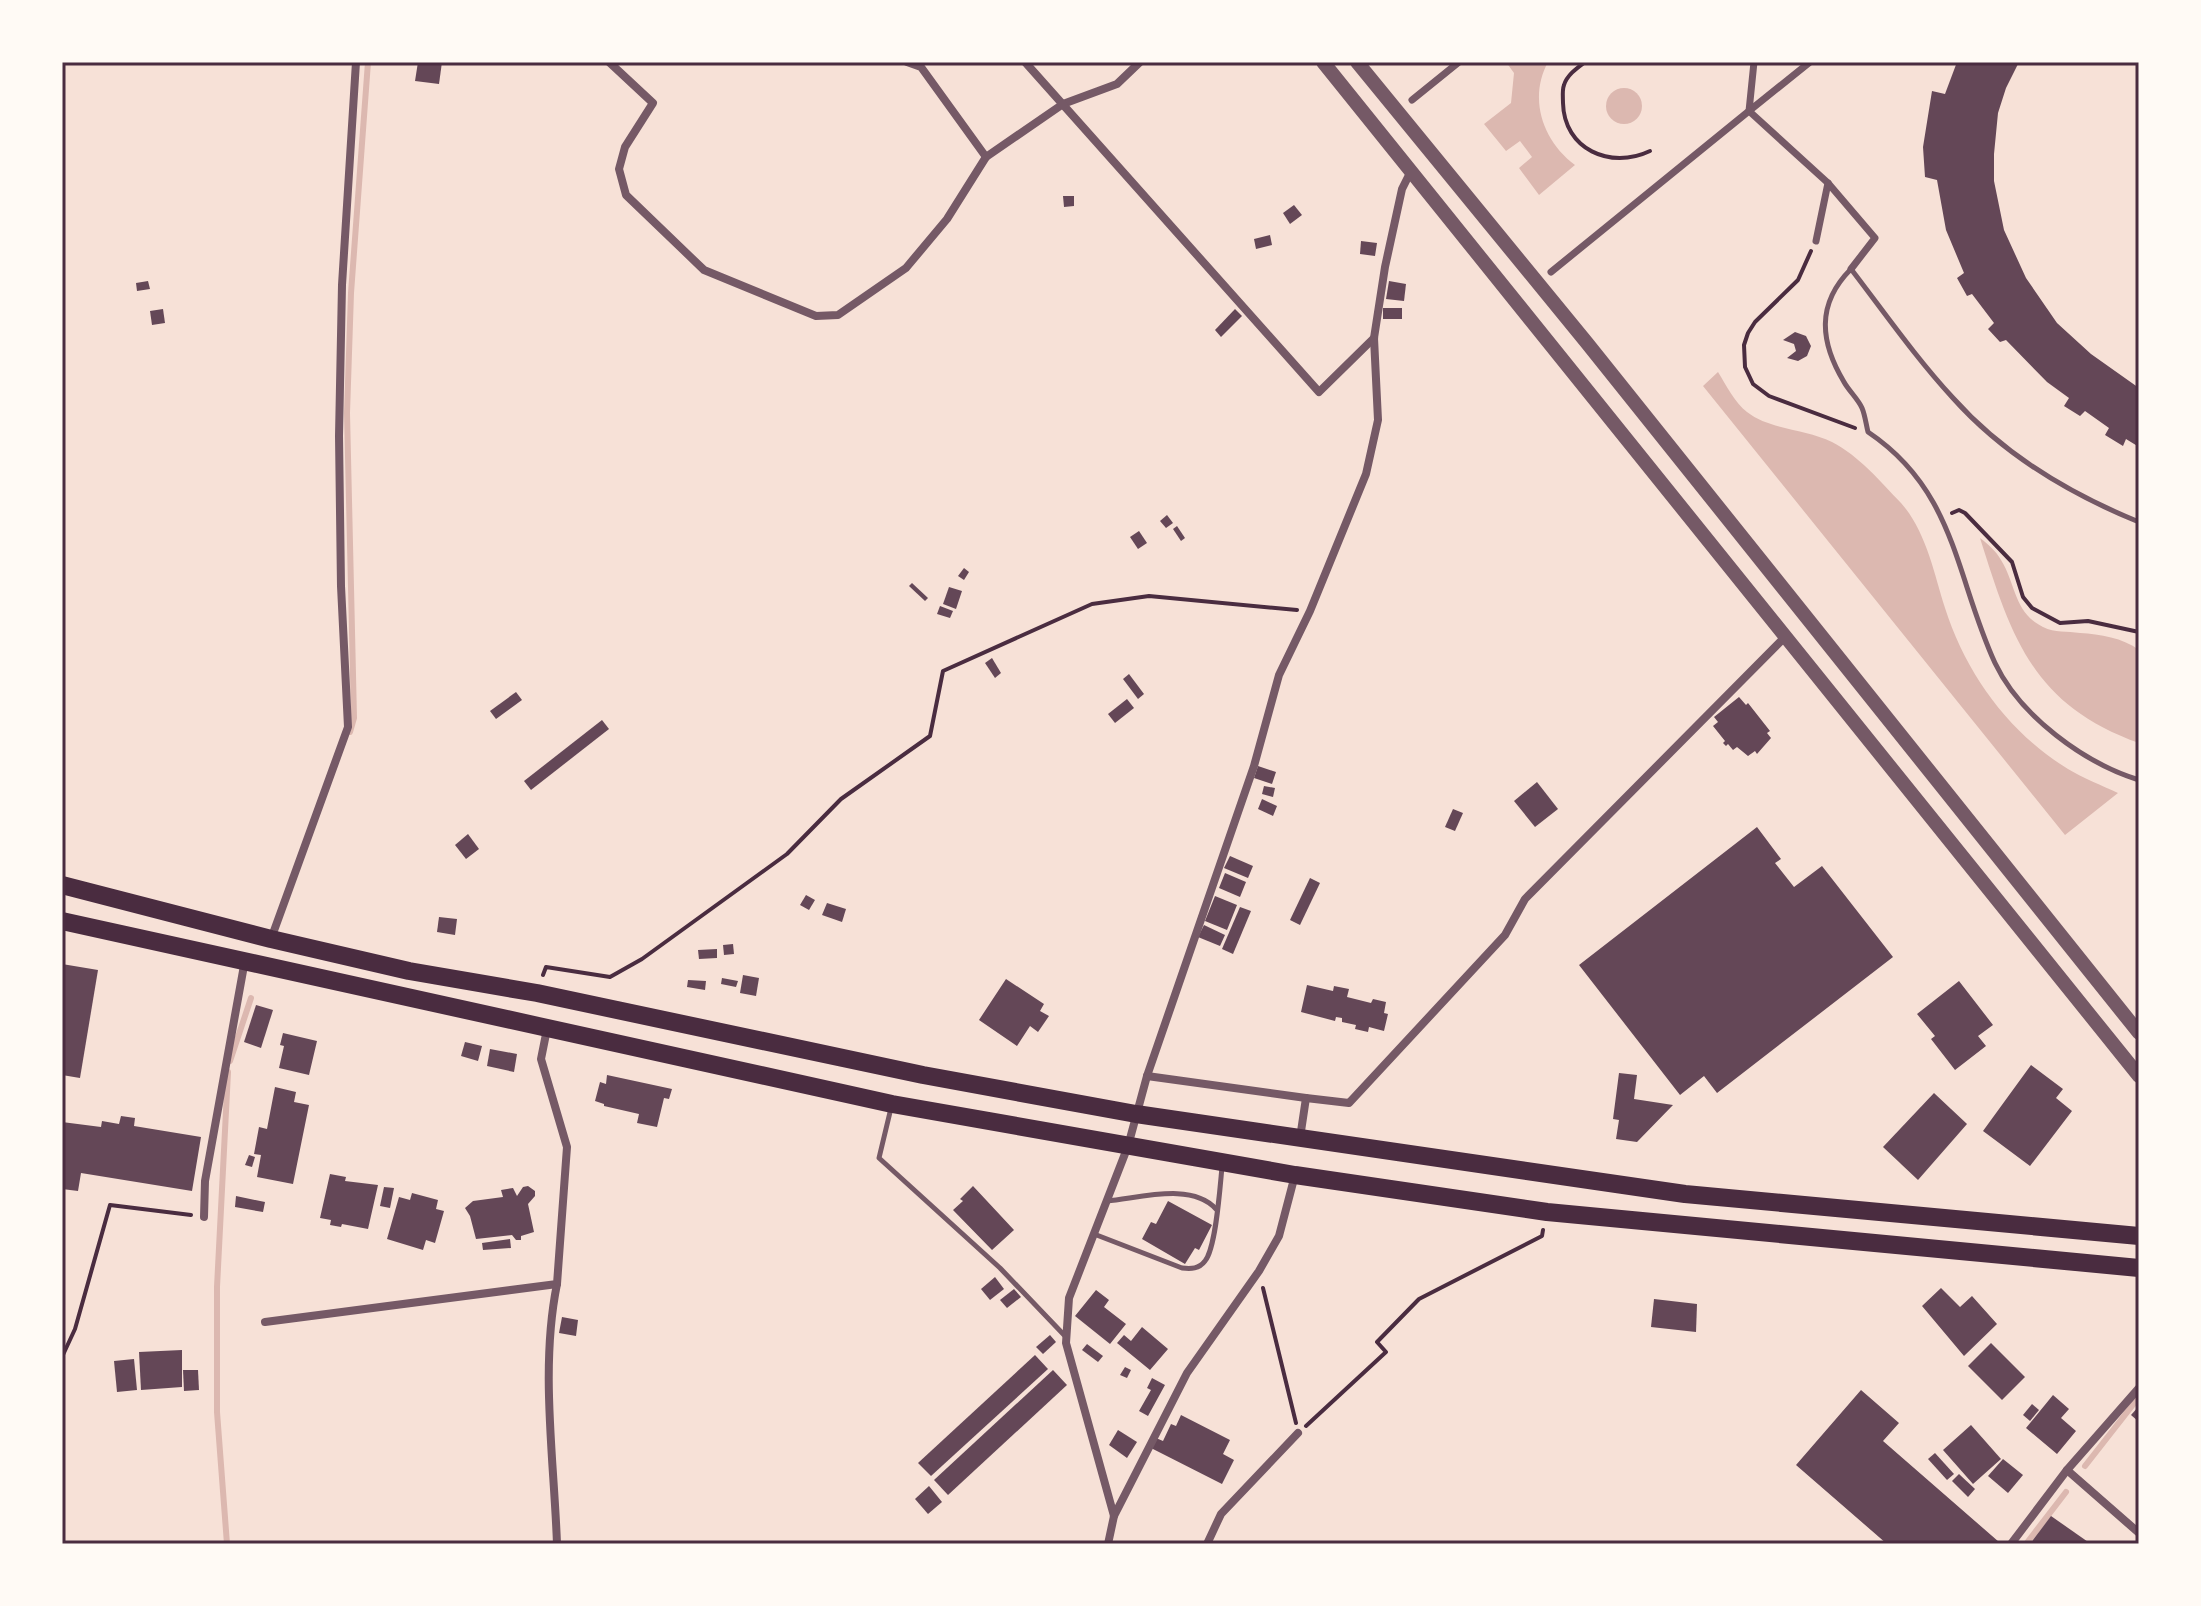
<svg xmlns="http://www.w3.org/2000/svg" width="2201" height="1606" viewBox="0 0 2201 1606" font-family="'Zilla Slab',serif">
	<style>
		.water { fill: #dcb8b0 }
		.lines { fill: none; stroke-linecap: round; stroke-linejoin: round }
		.stream { stroke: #dcb8b0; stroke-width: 6 }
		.building { fill: #644757 }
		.path { stroke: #4a2c40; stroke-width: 4 }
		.service { stroke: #755966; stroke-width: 5 }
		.pedestrian { stroke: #755966; stroke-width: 7 }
		.minor { stroke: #755966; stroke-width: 8 }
		.tertiary { stroke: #755966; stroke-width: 14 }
		.trunk { stroke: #4a2c40; stroke-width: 18 }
		.neatline { fill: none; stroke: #4a2c40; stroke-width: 3 }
	</style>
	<rect width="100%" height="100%" fill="#f7e1d7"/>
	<!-- water -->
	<g class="water">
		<path d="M1506,62H1548C1528,99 1543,141 1575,165L1539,195L1519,168L1532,157L1520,141L1506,151L1484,124L1511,103L1514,73Z"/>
		<circle cx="1624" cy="106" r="18"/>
		<path d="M1718,372C1726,385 1735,403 1747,412C1770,430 1806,429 1832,442C1859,456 1880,481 1901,503C1926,531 1934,573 1945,608C1966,674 2009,733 2068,769C2083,778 2101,785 2118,793L2065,835L1703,386Z"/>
		<path d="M1980,538C1988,544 1996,551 2001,560C2016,584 2014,613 2043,627C2055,633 2067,631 2080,633C2100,634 2123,638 2139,650V743C2032,705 2011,636 1980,538Z"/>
	</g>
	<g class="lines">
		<!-- stream -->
		<g class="stream">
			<path d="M350,732L354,718L347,413L351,293L368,62"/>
			<path d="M230,1061L251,998"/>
			<path d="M2085,1466L2139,1397"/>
			<path d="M227,1544L217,1412V1287L228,1072"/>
			<path d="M2026,1544L2066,1492"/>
		</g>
	</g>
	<!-- building -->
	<g class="building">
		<path d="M418,62H442L439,84L415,81Z"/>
		<path d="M1957,62H2019L2006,88L1998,113L1994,154V181L2004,230L2026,278L2057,323L2091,354L2139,388V447L2126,439L2123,446L2105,435L2109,428L2085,411L2080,416L2064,406L2069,398L2047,382L2006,340L2000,342L1988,329L1994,323L1972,294L1967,296L1957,278L1964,273L1946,230L1937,180L1925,177L1923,147L1932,91L1945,94Z"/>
		<path d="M1063,196H1074V206L1064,207Z"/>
		<path d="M1294,205L1302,215L1290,224L1283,213Z"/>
		<path d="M1270,235L1272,245L1256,249L1254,239Z"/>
		<path d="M1361,241L1377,243L1375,256L1360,254Z"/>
		<path d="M148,281L150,289L137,291L136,283Z"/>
		<path d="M1389,281L1406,284L1404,301L1386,299Z"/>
		<rect x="1383" y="308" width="19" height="11"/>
		<path d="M163,309L165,323L152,325L150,311Z"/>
		<path d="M1235,309L1242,316L1221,337L1215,330Z"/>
		<path d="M1795,332L1806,336L1811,346L1807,356L1798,361L1787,358L1796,351L1794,344L1783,340Z"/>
		<path d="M1167,515L1173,523L1166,528L1160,521Z"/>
		<path d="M1177,526L1185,538L1181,541L1173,529Z"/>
		<path d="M1139,531L1147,543L1138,549L1130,537Z"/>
		<path d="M964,568L969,572L964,580L958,576Z"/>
		<path d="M912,583L928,598L925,601L909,586Z"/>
		<path d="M949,587L962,591L956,609L943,604Z"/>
		<path d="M940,606L953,611L950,618L937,614Z"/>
		<path d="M992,658L1001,673L995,678L985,663Z"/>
		<path d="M1129,674L1144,694L1138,699L1123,679Z"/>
		<path d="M516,692L522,700L496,719L490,711Z"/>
		<path d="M1739,697L1746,705L1748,703L1770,731L1767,733L1771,738L1757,754L1755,751L1748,756L1737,747L1733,750L1728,744L1726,746L1723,743L1725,741L1713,726L1718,722L1714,717Z"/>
		<path d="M1127,699L1134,708L1115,723L1108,714Z"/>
		<path d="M602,720L609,729L531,790L524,781Z"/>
		<path d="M1258,766L1276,772L1272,784L1254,778Z"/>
		<path d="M1537,782L1558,809L1535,827L1514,801Z"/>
		<path d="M1264,786L1275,788L1273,797L1262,794Z"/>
		<path d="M1262,799L1277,806L1273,816L1258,809Z"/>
		<path d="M1453,809L1463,813L1455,831L1445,827Z"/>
		<path d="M1757,827L1781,859L1775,863L1794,887L1822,866L1893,957L1717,1093L1704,1076L1680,1095L1579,965Z"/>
		<path d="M468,834L479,849L466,859L455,845Z"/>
		<path d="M1230,856L1253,866L1248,878L1224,868Z"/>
		<path d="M1225,873L1246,882L1240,897L1219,888Z"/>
		<path d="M1310,878L1320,883L1300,925L1290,920Z"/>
		<path d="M806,895L815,900L809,910L800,905Z"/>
		<path d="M1215,896L1237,905L1227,930L1205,921Z"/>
		<path d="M827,903L846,909L842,922L822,915Z"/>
		<path d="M1240,907L1251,911L1233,954L1222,949Z"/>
		<path d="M439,917L457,919L455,935L437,932Z"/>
		<path d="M1204,925L1225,935L1220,946L1198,937Z"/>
		<path d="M733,944L734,954L724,955L723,945Z"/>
		<path d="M717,949V958L699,959L698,950Z"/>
		<path d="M62,964L98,970L80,1078L62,1075Z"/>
		<path d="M743,975L759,978L756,996L740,993Z"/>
		<path d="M722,978L738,981L736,987L721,984Z"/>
		<path d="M1006,979L1044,1004L1040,1011L1049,1016L1038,1032L1030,1026L1017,1046L979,1020Z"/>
		<path d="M688,980L706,981L705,990L687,987Z"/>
		<path d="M1959,981L1993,1025L1978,1036L1986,1046L1955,1070L1931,1039L1935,1036L1917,1014Z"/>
		<path d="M1307,985L1333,991L1334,986L1349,989L1347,997L1371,1003L1373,999L1386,1002L1384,1013L1388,1014L1384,1031L1369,1027L1368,1032L1355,1029L1356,1025L1342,1022V1018L1336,1017L1335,1021L1301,1012Z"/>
		<path d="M256,1005L273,1010L261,1048L244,1042Z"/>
		<path d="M283,1033L317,1041L309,1075L279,1068L284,1046L280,1045Z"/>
		<path d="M465,1042L482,1046L478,1061L461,1056Z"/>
		<path d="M490,1049L517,1054L514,1072L487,1066Z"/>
		<path d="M2031,1065L2063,1089L2056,1098L2072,1111L2030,1166L1983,1131Z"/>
		<path d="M1619,1073L1637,1075L1634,1099L1673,1105L1637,1142L1616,1139L1619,1120L1613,1119Z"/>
		<path d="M607,1075L672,1089L669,1099L664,1098L657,1127L637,1123L639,1114L604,1106V1104L595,1101L600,1082L606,1084Z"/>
		<path d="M275,1087L296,1092L294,1102L309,1105L293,1184L257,1177L261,1155L254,1154L259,1127L267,1129Z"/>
		<path d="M1934,1093L1967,1124L1918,1180L1883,1147Z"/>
		<path d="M121,1116L135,1118L134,1126L201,1137L192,1191L81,1173L78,1191L62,1189V1122L101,1127L102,1121L119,1124Z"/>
		<path d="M249,1155L255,1157L252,1167L245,1165Z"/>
		<path d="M330,1174L346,1177L345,1181L378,1185L368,1229L342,1224L341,1227L330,1225L331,1220L320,1218Z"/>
		<path d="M528,1186L535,1191V1196L528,1204L534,1232L521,1236V1240H516L512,1235L476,1239L470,1216L465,1208L473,1201L503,1197L501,1190L513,1188L517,1196L523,1187Z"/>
		<path d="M973,1186L1014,1230L992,1250L953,1210L963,1201L960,1199Z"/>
		<path d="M384,1187L394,1188L390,1208L380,1206Z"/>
		<path d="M412,1193L438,1200L436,1209L444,1211L435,1243L426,1240L423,1250L387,1239L399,1197L410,1200Z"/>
		<path d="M236,1196L265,1202L263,1212L235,1207Z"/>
		<path d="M1168,1201L1212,1225L1199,1250L1195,1248L1185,1264L1142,1239L1151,1222L1156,1224Z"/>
		<path d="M510,1239L511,1248L483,1250L482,1243Z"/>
		<path d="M995,1277L1004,1289L990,1300L981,1289Z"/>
		<path d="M1941,1288L1960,1307L1972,1296L1997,1324L1964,1356L1922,1306Z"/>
		<path d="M1014,1289L1021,1297L1007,1308L1000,1300Z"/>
		<path d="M1096,1290L1109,1300L1104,1307L1126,1324L1110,1344L1075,1316Z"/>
		<path d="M1654,1299L1697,1304L1696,1332L1651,1327Z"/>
		<path d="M562,1317L578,1320L576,1336L559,1333Z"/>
		<path d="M1142,1327L1168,1349L1150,1370L1117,1343L1124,1335L1131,1341Z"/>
		<path d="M1050,1335L1056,1342L1043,1354L1036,1347Z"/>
		<path d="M1991,1343L2025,1377L2002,1400L1968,1366Z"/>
		<path d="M1087,1344L1103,1356L1098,1362L1082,1350Z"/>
		<path d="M182,1350V1387L141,1390L139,1352Z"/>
		<path d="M1035,1355L1048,1369L931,1476L918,1463Z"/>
		<path d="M134,1359L137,1390L117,1392L114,1361Z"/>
		<path d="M1125,1367L1131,1370L1127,1378L1120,1375Z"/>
		<path d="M183,1370H198L199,1390L184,1391Z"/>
		<path d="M1053,1370L1067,1385L948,1495L934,1480Z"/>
		<path d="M1152,1378L1165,1385L1148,1416L1139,1411L1151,1390L1147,1388Z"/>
		<path d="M1861,1390L1899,1423L1883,1441L1999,1542L1997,1544H1887L1796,1465Z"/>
		<path d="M2053,1395L2069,1409L2061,1418L2076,1431L2057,1454L2026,1428Z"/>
		<path d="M2032,1404L2039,1410L2030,1421L2023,1415Z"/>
		<path d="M2139,1406V1422L2131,1415Z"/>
		<path d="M1181,1415L1230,1440L1223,1454L1234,1460L1222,1484L1151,1448L1156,1438L1163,1441L1171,1424L1176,1426Z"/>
		<path d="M1971,1425L2001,1459L1973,1484L1943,1450Z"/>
		<path d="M1118,1430L1137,1442L1127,1458L1109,1445Z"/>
		<path d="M1935,1453L1954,1474L1947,1480L1928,1459Z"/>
		<path d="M2003,1459L2023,1475L2008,1493L1988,1476Z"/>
		<path d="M1959,1474L1975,1489L1968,1497L1952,1481Z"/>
		<path d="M929,1486L942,1502L928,1514L915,1499Z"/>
		<path d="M2051,1516L2091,1544H2030Z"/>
	</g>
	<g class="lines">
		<!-- path -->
		<g class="path">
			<path d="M1585,62C1577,68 1567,75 1564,85C1562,90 1563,98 1563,103C1564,149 1610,170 1650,151"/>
			<path d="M1811,251L1798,280L1755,322L1748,333L1744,345L1745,367L1753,384L1769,396L1855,428"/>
			<path d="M1952,513L1959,510L1965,513L2012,562L2023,597L2032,608L2060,623L2088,621L2139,632"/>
			<path d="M543,975L546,967L610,977L642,959L787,854L841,799L930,736L943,671L1092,604L1149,596L1297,610"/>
			<path d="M1263,1288L1296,1423"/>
			<path d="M62,1357L75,1329L110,1205L191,1215"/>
			<path d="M1306,1426L1386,1352L1377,1342L1419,1299L1542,1236L1543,1230"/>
		</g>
		<!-- service -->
		<g class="service">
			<path d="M2139,522C2070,494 2003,454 1953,398C1916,358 1884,312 1851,269C1816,304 1820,342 1844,382C1849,391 1858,399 1862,408C1865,415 1866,424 1868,432C1956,491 1955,576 1995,663C2020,716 2084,763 2139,780"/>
			<path d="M891,1108L879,1158L1000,1268L1066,1337"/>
			<path d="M1107,1201C1140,1198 1192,1182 1216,1209"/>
			<path d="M1094,1234L1182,1268C1191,1269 1199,1269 1205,1261C1216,1248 1220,1187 1222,1167"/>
		</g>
		<!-- pedestrian -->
		<g class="pedestrian">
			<path d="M1754,62L1749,111L1810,62"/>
			<path d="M1412,100L1459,62"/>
			<path d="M1816,241L1828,183"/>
			<path d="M1551,272L1749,111L1828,183L1875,238L1851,269"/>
		</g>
		<!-- minor -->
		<g class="minor">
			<path d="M609,62L653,103L625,147L619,169L626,195L704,270L816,316L838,315L906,268L947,219L986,157L1063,104L1117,84L1140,62"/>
			<path d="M907,62L921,67L986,157"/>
			<path d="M1025,62L1319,392L1374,338"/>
			<path d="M271,939L348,727L341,586L339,436L342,285L356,62"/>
			<path d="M1147,1076L1306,1098"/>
			<path d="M1300,1138L1306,1098L1349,1103L1505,935L1525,899L1785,637"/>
			<path d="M204,1217L205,1181L245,960"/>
			<path d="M265,1322L557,1284L567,1147L541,1059L547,1029"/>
			<path d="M2067,1470L2139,1533"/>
			<path d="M1114,1516L1187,1373L1259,1271L1279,1236L1295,1175"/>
			<path d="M557,1544C554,1459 540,1368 557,1284"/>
			<path d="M1108,1544L1114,1516L1066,1343L1069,1298L1128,1146L1147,1076L1254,766L1279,675L1310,611L1366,474L1378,420L1374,338L1385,267L1402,189L1411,171"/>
			<path d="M1207,1544L1221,1514L1298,1433"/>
			<path d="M2011,1544L2067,1470L2139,1388"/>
		</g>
		<!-- tertiary -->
		<g class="tertiary">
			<path d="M1323,62L2139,1076"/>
			<path d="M1357,62L1587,343L2139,1033"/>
		</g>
		<!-- trunk -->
		<g class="trunk">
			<path d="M62,885L271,939L409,971L537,993L923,1075L1136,1114L1685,1194L2139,1236"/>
			<path d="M62,921L892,1104L1295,1175L1547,1212L2139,1268"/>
		</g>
	</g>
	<!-- border -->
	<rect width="2201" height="1606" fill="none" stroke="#fffaf5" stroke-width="128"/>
	<rect x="64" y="64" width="2073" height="1478" class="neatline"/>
</svg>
